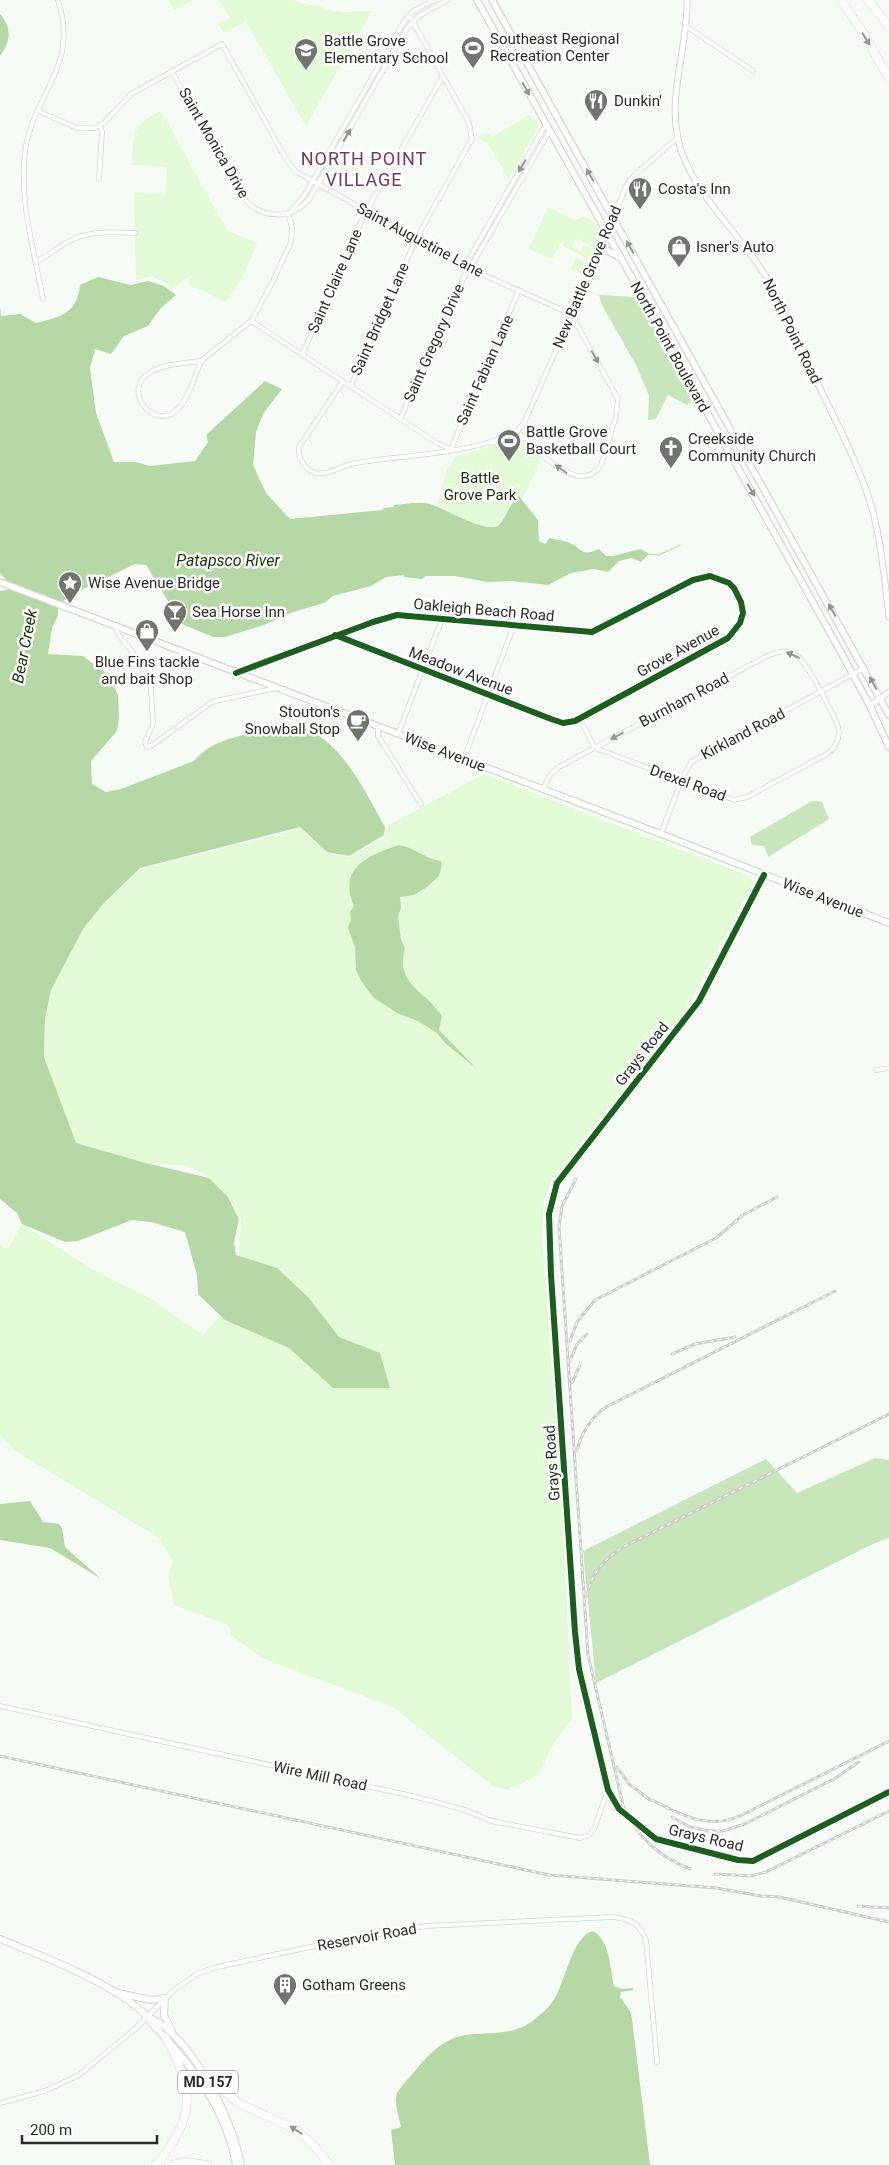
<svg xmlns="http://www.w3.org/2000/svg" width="889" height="2165" viewBox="0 0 889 2165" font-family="Roboto,sans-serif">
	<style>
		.green { fill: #e2fbd6 }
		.forest { fill: #c9e5bc }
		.water { fill: #b6d7a6 }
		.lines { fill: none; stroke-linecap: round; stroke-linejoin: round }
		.stream { stroke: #b6d7a6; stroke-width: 1 }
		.minor-casing { stroke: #d2d8d0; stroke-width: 5.5 }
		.tertiary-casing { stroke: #d2d8d0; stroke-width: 7 }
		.secondary-casing { stroke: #d2d8d0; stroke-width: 8 }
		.primary-casing { stroke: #d2d8d0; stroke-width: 8 }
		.motorway-casing { stroke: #d2d8d0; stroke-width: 9 }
		.minor { stroke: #fefefe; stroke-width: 4 }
		.tertiary { stroke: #fefefe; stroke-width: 5 }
		.secondary { stroke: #fefefe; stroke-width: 5.5 }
		.primary { stroke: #fefefe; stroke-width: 6 }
		.motorway { stroke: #fefefe; stroke-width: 8 }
		.rail-casing { stroke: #cccdcc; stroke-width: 3 }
		.rail { stroke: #fff; stroke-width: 1; stroke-dasharray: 4; stroke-linecap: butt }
		.cycleway-casing { stroke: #fff; stroke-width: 9 }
		.cycleway { stroke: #1b5e20; stroke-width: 6 }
		.oneway { fill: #929691 }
		.labels { text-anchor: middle; stroke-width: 5; stroke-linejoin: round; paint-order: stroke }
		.shield { fill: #fff; stroke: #686d66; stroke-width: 1 }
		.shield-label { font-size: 14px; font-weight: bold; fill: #272f24 }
		.poi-label { font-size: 15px; fill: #272f24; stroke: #fff; text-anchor: start }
		.street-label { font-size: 15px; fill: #272f24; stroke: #fff }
		.park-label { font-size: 15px; fill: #143201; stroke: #fff }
		.water-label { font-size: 16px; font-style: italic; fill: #173403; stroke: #fff }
		.quarter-label { font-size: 18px; letter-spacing: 1px; fill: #77385d; stroke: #fff }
	</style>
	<rect width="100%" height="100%" fill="#f7fbf6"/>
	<!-- green -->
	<g class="green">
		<path d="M168,0H194L174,10Z"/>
		<path d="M218,0H290L341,12L372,11L306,126L246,22L224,33L218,24L230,18Z"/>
		<path d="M406,22L320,177L318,178L317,176Z"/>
		<path d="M161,111L225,227L229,231L255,242L257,245L242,278L226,302L188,284L190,276L174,288L152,276L136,280L134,192L165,194L167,167L132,165C134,133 130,126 161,111Z"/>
		<path d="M529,115L537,122V130L508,179L489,144L479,139L478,136L490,133L492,137Z"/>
		<path d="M548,207L575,220L584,216L594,221L601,236L597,248L583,243L577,237L572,247L580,251L584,245L596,250L592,261L563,246L565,241L562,240L552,259L529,249Z"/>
		<path d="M576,258L590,264L585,276L571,269Z"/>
		<path d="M516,440L522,441L542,457L522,499L519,497C510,505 507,517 498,525C488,534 449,511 437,506L447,469L451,466L454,457Z"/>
		<path d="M484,774L741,873L753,880V884L686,1009L553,1178L544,1199L542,1236L564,1541L572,1718L550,1749L541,1772L525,1782L507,1789L494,1787L393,1707L262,1658L232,1636L228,1625L174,1605L168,1576L173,1562L159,1538L17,1452L0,1435V1244L7,1250L22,1224L90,1268L151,1299L203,1335L219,1317L249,1265L239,1254L241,1219L231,1200L206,1175L186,1166L142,1162L75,1143L44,1057L45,1019L51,990L83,929L103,904L140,869L301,829L326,853L350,857L385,837L387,826Z"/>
	</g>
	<!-- forest -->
	<g class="forest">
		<path d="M599,295L637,297L693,400L687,405L668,395L656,419L648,420L649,396L637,367L602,305Z"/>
		<path d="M812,801L822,802L829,819L768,857L764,846L752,845L750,837Z"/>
		<path d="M875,1458L889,1460V1538L873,1544L596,1683L583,1551L766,1459L797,1493Z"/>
	</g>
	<!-- water -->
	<g class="water">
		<path d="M0,14C12,28 11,41 0,56Z"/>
		<path d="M98,277L131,285L148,281L164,286L176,295L160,309L148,326L124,336L111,354L95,349L90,368L96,413L114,462H136L150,466L195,461L208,442L206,435L265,381L282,389L263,414L256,432L253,465L266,493L290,519L383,510V508L394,507V505C406,504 419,501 430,504C444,508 488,535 499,525C507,517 509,504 519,496L538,520L539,541L545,544L550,538C557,540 568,541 574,545C585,553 584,555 599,549L606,556H613L640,549L649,554L641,562L632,558L619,561L608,572L594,569L571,573L548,585L512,581L488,582L455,576H426L422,579L404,577V575L386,577L371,586L333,596L324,603L293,612L264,625L225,637H213L182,624L146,565L135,564L75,593L58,605V616L52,628L48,654L83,656L109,675L118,695L119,719L117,731L91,761L92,784L106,792L121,789L194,761C210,743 225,740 247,734C265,729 281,729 300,732C306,733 313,731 318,735C349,756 367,795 385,827L384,835L349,856L327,852L300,827L140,868L103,904L83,929L51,990L45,1019L44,1057L76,1143L142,1162L209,1178L228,1197L239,1219L234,1242L236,1255L277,1268L309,1298L339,1337L380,1353L390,1388H333L289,1348L225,1320L198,1294L197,1275L185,1232L151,1222L132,1220L78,1241L65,1242L22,1224L17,1213L0,1199V591L7,590L9,583L0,573V307L1,316L20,314L36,323C60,317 77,314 80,285Z"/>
		<path d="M399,845C414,847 425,859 441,861L442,864L439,876L427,887L414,895L400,897L401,908L398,916L401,940L405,948C398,973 409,983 426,998C432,1003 437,1010 442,1016L439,1030L477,1069L445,1043L437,1033L418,1021L397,1013L374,998L361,981L356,970L355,947L348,928L351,919L350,912L354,906C337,868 369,855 399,845Z"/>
		<path d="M30,1501L43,1522L59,1524L62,1528L65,1547L100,1578L50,1548L0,1540V1504Z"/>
		<path d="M593,1931C610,1940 610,1968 614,1986L622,1989L633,1988V1990L621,1992L620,1997L630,2011L632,2019L650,2165H395L391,2130L401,2127C399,2117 394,2102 397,2093C400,2088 405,2082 409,2078C424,2060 440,2039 465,2035C487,2032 512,2036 531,2022C539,2016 550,2007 555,1998C565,1981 573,1935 593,1931Z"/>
	</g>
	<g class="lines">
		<!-- stream -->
		<path class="stream" d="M649,554L659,555L680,545"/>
		<!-- minor casing -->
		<g class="minor-casing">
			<g id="minor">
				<path d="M686,26L753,71"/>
				<path d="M172,72L246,201C266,220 293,219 310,198L407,28L419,16L447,0"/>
				<path d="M38,111L77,128H94L104,123L131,94L222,44L285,157L295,171L468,268L571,314L618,399L616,416L601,465C580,498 535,449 518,432"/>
				<path d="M99,179L102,132L100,125"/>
				<path d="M290,212L304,196L404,22L413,11L434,0"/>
				<path d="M35,261C48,257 55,249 66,243C87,230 111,232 135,233"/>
				<path d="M468,268L474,261L550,130"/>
				<path d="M43,299C34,250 19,202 25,152C33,93 80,67 58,0"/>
				<path d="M251,321L437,443L451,449"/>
				<path d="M302,355L363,217L443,76"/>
				<path d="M201,361C195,375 189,398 178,409C155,432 121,392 149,373C162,364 185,363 201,361Z"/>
				<path d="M201,361L252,320L272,283L291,242L292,228L288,213"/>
				<path d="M343,381L299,447C298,454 300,459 304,465C319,484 337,466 355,463C407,455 468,454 515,433"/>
				<path d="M351,386L416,239L472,139L469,123L409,15"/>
				<path d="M400,419L468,268L469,259L546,124"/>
				<path d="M492,443L509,440L524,423L598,255L627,184L636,174L677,138"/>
				<path d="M451,449L519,290"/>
				<path d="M116,627L118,634L141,663L151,687L153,724L145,742L147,747L151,746L212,702L276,688"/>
				<path d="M238,672L373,622L397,615L592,632L693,580L710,576L729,583L734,588L741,602L743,613L740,623L728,638L575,721L563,723L551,719L335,635"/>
				<path d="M378,726V736L421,804"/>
				<path d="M398,734L442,619"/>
				<path d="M464,759L514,625"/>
				<path d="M543,790L549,776L557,768L767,656C776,652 786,649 794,654C808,661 828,706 836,721C842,734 838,745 827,754L747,797L734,800L595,748L579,718"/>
				<path d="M661,834L681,781L691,762L864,668"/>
				<path d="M764,875L699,1001L557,1183L549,1214L551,1275L575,1632L579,1669L608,1790L619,1809L656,1839L738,1860L753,1861L889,1792"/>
				<path d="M876,1070L889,1068"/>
				<path d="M0,1706L417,1797L465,1810L491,1821L580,1838L589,1835L594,1829L608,1790"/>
				<path d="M0,2103L45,2091L79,2075L135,2029L174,1990L199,1973L213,1968L319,1945L426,1926L613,1917C629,1919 640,1923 646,1940L657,2062"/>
			</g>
		</g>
		<!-- tertiary casing -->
		<g class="tertiary-casing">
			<g id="tertiary">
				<path d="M687,0C688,47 668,91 678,139C689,191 740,233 767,278C787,310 800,346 816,380C837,424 862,469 874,516C882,548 885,583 889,617"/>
				<path d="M870,706L889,692"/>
			</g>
		</g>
		<!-- secondary casing -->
		<g class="secondary-casing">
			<g id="secondary">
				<path d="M477,0L838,647L870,706L889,747"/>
				<path d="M492,0L889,715"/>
				<path d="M598,255L607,250L620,258"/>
				<path d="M0,582L661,834L889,923"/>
			</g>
		</g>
		<!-- primary casing -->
		<g class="primary-casing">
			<g id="primary">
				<path d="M0,1939C44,1957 103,1979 139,2009C146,2014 149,2020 154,2026C193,2066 226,2109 236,2165"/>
				<path d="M118,1993L151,2000L165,1998L164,2015L172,2031"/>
				<path d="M148,2017C192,2036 233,2120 241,2165"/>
			</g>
		</g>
		<!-- motorway casing -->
		<g class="motorway-casing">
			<g id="motorway">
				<path d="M841,0L865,36L889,79"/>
				<path d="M868,0L889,27"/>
				<path d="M203,2073L238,2103L295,2129L315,2147L329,2165"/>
				<path d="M156,2165C195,2119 196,2089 165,2037"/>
				<path d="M172,2165L186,2162L207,2165"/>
			</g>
		</g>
		<!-- minor -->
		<use href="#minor" class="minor"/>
		<!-- tertiary -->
		<use href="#tertiary" class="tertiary"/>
		<!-- secondary -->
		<use href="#secondary" class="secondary"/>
		<!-- primary -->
		<use href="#primary" class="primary"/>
		<!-- motorway -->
		<use href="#motorway" class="motorway"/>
		<!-- rail casing -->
		<g class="rail-casing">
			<g id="rail">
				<path d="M576,1179L562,1206L559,1227L588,1655L623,1805C637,1837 658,1856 690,1869"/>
				<path d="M570,1341L577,1322L595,1300L716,1238L743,1215L777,1197"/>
				<path d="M672,1354L695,1344L735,1337"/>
				<path d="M570,1361L577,1344L587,1334"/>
				<path d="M572,1383L580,1365"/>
				<path d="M577,1451C581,1433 591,1418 606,1407L835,1291"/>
				<path d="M587,1596C591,1574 604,1559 623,1547L889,1414"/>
				<path d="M0,1756L549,1875L716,1888L761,1896L779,1897L889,1922"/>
				<path d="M617,1767L629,1784L650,1800"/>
				<path d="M644,1796C676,1812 706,1832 742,1815L889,1741"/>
				<path d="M672,1817L690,1827L714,1832"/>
				<path d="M708,1831H723L745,1824L834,1779L859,1762"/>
				<path d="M715,1874L751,1876L766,1872L889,1811"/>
				<path d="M858,1906L889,1908"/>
			</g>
		</g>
		<!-- rail -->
		<use href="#rail" class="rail"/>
		<!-- cycleway casing -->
		<g class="cycleway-casing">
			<g id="cycleway">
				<path d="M236,673L373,622L397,615L592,632L693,580L710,576L729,583L734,588L741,602L743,613L740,623L728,638L575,721L563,723L551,719L335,635"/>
				<path d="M764,875L699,1001L557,1183L549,1214L551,1275L575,1632L579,1669L608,1790L619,1809L656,1839L738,1860L753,1861L889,1792"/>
			</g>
		</g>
		<!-- cycleway -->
		<use href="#cycleway" class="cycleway"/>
	</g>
	<!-- one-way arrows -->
	<defs><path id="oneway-solid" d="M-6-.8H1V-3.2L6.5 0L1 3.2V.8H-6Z" transform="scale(1.25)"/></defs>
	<g class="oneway">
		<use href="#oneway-solid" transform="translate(866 39) rotate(58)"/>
		<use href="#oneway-solid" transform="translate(526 89) rotate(61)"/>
		<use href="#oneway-solid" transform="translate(347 135) rotate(-60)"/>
		<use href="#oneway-solid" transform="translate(522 166) rotate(120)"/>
		<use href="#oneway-solid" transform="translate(590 175) rotate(-119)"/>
		<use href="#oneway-solid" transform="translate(630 247) rotate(-119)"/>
		<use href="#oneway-solid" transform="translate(595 357) rotate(61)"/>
		<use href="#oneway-solid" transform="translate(561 469) rotate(-144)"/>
		<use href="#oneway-solid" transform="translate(751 490) rotate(60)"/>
		<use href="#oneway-solid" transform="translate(832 610) rotate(-119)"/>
		<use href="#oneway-solid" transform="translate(793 655) rotate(-156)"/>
		<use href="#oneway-solid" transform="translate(873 683) rotate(-119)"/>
		<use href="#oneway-solid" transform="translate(617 736) rotate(152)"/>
		<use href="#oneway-solid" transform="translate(296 2130) rotate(-147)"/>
	</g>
	<!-- icons -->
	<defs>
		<g id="stadium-pin" transform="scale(1.25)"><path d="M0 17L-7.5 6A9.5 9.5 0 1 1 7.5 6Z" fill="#70766e" stroke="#fff"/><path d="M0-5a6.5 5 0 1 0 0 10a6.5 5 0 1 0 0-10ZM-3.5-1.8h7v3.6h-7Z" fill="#fff"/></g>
		<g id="school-pin" transform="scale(1.25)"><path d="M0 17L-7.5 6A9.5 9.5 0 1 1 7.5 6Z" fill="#70766e" stroke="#fff"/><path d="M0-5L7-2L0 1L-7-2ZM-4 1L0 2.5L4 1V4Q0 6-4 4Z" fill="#fff"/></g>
		<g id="restaurant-pin" transform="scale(1.25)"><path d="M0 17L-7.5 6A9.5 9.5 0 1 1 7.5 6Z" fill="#70766e" stroke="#fff"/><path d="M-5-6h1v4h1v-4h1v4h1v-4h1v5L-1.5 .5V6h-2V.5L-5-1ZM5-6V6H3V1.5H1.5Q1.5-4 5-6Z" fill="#fff"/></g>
		<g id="shop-pin" transform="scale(1.25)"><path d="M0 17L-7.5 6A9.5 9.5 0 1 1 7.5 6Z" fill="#70766e" stroke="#fff"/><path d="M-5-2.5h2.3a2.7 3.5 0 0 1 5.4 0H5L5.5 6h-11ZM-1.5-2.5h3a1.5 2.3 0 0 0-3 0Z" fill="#fff"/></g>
		<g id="church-pin" transform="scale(1.25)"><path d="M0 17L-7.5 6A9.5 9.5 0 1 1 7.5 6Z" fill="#70766e" stroke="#fff"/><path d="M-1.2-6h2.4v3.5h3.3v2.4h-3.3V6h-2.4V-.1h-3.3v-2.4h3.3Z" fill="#fff"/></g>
		<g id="sight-pin" transform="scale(1.25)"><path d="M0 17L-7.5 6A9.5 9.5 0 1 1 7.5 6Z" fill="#70766e" stroke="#fff"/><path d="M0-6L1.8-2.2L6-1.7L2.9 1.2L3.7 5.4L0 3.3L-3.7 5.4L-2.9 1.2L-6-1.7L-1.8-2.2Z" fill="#fff"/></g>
		<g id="bar-pin" transform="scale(1.25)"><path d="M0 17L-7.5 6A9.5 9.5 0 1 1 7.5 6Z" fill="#70766e" stroke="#fff"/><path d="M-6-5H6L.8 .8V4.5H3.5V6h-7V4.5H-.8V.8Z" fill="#fff"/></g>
		<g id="cafe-pin" transform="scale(1.25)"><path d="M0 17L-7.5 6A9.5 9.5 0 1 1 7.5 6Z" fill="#70766e" stroke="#fff"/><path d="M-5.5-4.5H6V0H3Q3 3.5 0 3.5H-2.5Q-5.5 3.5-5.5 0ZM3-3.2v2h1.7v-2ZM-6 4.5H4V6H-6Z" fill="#fff"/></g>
		<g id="building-pin" transform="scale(1.25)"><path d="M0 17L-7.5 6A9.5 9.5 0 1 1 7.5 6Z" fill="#70766e" stroke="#fff"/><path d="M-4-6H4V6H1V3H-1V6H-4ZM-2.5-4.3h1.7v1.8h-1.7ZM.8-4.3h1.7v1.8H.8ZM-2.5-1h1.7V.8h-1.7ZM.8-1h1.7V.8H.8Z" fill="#fff"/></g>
	</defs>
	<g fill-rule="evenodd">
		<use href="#stadium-pin" x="473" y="48"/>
		<use href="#school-pin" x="306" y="50"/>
		<use href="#restaurant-pin" x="596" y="101"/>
		<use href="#restaurant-pin" x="640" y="189"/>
		<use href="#shop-pin" x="679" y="247"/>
		<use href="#stadium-pin" x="509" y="441"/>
		<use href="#church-pin" x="671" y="448"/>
		<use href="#sight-pin" x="70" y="583"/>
		<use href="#bar-pin" x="175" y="612"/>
		<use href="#shop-pin" x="147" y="631"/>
		<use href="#cafe-pin" x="358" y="721"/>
		<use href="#building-pin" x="285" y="1985"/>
	</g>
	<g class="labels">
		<!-- shield labels -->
		<rect class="shield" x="178" y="2070.5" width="60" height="23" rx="4"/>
		<g class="shield-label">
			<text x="208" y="2087">MD 157</text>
		</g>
		<!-- poi labels -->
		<g class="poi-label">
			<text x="490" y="44">Southeast Regional<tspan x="490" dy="17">Recreation Center</tspan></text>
			<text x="324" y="46">Battle Grove<tspan x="324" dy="17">Elementary School</tspan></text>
			<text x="614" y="106">Dunkin'</text>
			<text x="658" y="194">Costa's Inn</text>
			<text x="696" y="252">Isner's Auto</text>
			<text x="526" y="437">Battle Grove<tspan x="526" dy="17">Basketball Court</tspan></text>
			<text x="688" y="444">Creekside<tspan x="688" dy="17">Community Church</tspan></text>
			<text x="88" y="588">Wise Avenue Bridge</text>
			<text x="192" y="617">Sea Horse Inn</text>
			<text x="147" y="667" text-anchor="middle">Blue Fins tackle<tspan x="147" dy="17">and bait Shop</tspan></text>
			<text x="340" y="717" text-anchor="end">Stouton's<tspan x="340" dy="17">Snowball Stop</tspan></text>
			<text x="302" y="1990">Gotham Greens</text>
		</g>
		<!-- street labels -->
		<g class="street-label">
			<text transform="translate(214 143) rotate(60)" y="5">Saint Monica Drive</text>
			<text transform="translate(420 240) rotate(28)" y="5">Saint Augustine Lane</text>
			<text transform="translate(587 277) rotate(-67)" y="5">New Battle Grove Road</text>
			<text transform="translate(335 281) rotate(-66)" y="5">Saint Claire Lane</text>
			<text transform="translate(380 319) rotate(-66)" y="5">Saint Bridget Lane</text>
			<text transform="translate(792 331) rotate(64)" y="5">North Point Road</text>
			<text transform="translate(434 343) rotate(-66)" y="5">Saint Gregory Drive</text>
			<text transform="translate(670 347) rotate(61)" y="5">North Point Boulevard</text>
			<text transform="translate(485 370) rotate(-66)" y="5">Saint Fabian Lane</text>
			<text transform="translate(484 610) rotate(5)" y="5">Oakleigh Beach Road</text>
			<text transform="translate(678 651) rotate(-29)" y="5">Grove Avenue</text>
			<text transform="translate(461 671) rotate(21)" y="5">Meadow Avenue</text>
			<text transform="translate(684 700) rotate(-28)" y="5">Burnham Road</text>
			<text transform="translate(743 734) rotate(-28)" y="5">Kirkland Road</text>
			<text transform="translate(445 752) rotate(21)" y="5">Wise Avenue</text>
			<text transform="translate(688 783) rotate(20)" y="5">Drexel Road</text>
			<text transform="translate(823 898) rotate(21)" y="5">Wise Avenue</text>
			<text transform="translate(642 1054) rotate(-52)" y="5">Grays Road</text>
			<text transform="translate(552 1463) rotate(-94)" y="5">Grays Road</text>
			<text transform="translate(320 1776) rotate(12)" y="5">Wire Mill Road</text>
			<text transform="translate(706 1838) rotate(13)" y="5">Grays Road</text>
			<text transform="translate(367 1937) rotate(-10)" y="5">Reservoir Road</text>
		</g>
		<!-- park labels -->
		<g class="park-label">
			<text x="480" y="483">Battle<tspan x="480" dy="17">Grove Park</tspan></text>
		</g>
		<!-- water labels -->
		<g class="water-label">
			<text x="228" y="566">Patapsco River</text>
			<text transform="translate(24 646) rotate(-79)" y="6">Bear Creek</text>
		</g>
		<!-- quarter labels -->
		<g class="quarter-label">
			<text x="364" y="165">NORTH POINT<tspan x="364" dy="21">VILLAGE</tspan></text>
		</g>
	</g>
	<!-- scale -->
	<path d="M22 2135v8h135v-8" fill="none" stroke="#272f24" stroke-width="2.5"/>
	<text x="30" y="2135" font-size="15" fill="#272f24" stroke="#ffffff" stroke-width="4" paint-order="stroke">200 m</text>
</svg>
